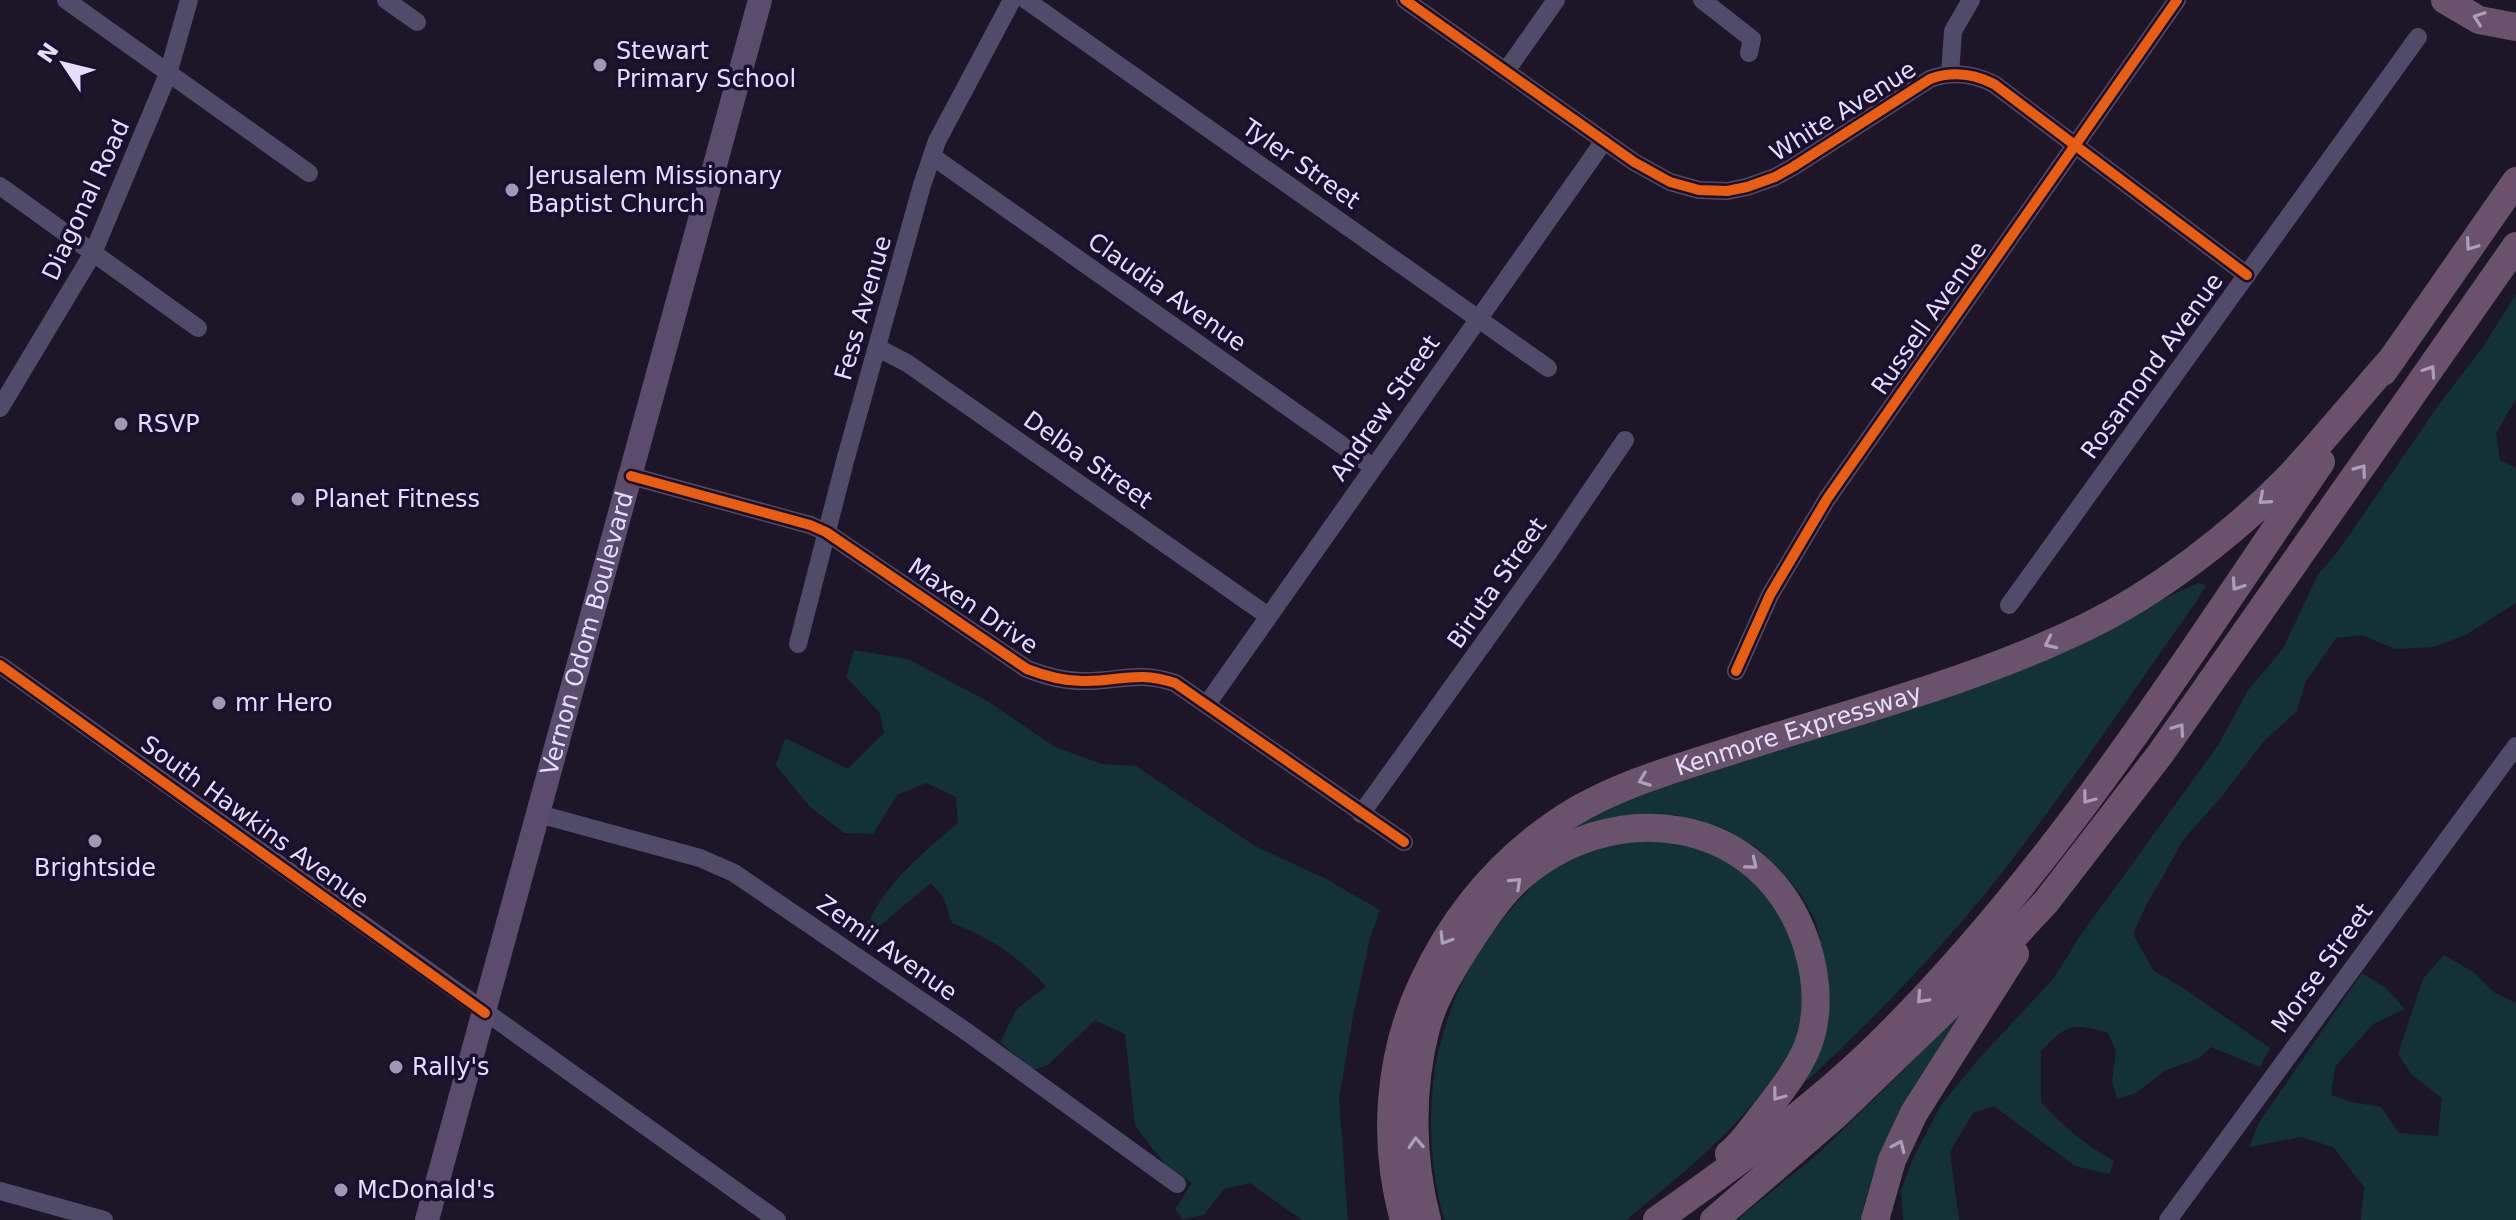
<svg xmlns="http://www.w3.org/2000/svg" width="2516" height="1220" viewBox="0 0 2516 1220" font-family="'DejaVu Sans',sans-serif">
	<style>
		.green { fill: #123238 }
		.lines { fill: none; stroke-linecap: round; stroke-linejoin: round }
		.minor { stroke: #504b69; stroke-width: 18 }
		.major { stroke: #5b4c6d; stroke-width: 24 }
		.highway { stroke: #6a526d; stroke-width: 28 }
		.cycleway-casing { stroke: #190f2f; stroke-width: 15 }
		.cycleway { stroke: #e95d12; stroke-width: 10 }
		.oneway { stroke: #ae9ebd }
		.poi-dot { fill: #9f97b4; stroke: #190f2f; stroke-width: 3 }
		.labels { text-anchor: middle; stroke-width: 7; stroke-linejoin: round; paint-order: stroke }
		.poi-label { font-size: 24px; fill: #e5ddff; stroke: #190f2f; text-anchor: start }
		.street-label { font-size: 24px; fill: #e5ddff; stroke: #190f2f }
	</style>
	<rect width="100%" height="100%" fill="#1c1628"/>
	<!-- green -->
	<g class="green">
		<path d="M2516,294V399L2496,433L2500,460L2516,468V603L2466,635L2433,647L2395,649L2362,635L2336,638L2305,683L2297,711L2264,741L2223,795L2184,839L2147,904L2133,934L2154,971L2180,986L2270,1048L2260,1067L2211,1047L2199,1058L2164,1071L2136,1093L2117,1099L2112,1081L2116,1051L2108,1033C2073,1022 2064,1025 2041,1052V1102C2062,1126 2086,1145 2114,1161L2109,1174L2075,1166L1994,1106L1973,1113L1950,1152L1959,1220H1903L1901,1190L1914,1156L1941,1105L1976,1062L2054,978L2080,936L2219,744L2248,690L2283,649L2317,576L2339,550L2440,403L2483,347Z"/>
		<path d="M2198,583L2206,585L2196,602C2138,684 2081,769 2020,849C1957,933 1883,1010 1807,1081L1804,1077L1824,957L1816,922L1801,895L1779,868L1756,847L1728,832L1676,815L1630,817L1559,834L1597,811L2127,620L2163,599Z"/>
		<path d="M854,650L908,659L989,702L1055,747L1102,764L1136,766L1255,846L1326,879L1380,910L1370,938L1353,1016L1339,1099L1348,1220H1302L1250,1183L1224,1189L1204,1215L1183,1219L1175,1209L1192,1183L1165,1164L1135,1126L1125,1034L1095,1020L1048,1065L1033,1070L1000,1042L1016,1010L1046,986C1012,953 997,941 952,923L943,897L931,883L865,938C870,896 927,849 958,823L956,797L926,783L897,795L873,834L844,833L809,806L776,765L785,738L848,769L884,733L880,713L846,677Z"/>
		<path d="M1641,839C1664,841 1686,844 1707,852C1761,874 1798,928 1803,985C1804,1005 1805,1026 1796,1045C1791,1055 1782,1065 1775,1075C1733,1134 1682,1174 1626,1220H1444C1416,1112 1432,1007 1503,919C1520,898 1541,874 1565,860C1588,846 1615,843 1641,839Z"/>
		<path d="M2444,955L2473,972L2495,993L2516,1003V1220H2361L2364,1187L2333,1147L2301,1137L2249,1147L2258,1124L2362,973L2386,988L2405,1009L2373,1024L2335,1067L2331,1095L2351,1102L2381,1107L2399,1133L2438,1136L2442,1098L2411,1074L2398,1054L2423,979Z"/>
		<path d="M1956,1015L1960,1018C1916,1085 1877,1139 1861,1220H1737L1819,1153L1910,1064Z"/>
	</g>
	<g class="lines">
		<!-- minor -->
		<g class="minor">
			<path d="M66,0L309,173"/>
			<path d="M386,0L417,22"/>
			<path d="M1026,0L1548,368"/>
			<path d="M1405,0L1634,162L1670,182L1699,190L1727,191L1747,187L1775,177L1793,167L1930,79C1952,71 1974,74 1994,84L2247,275"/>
			<path d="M1702,0L1752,39L1749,53"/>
			<path d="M1506,71L1556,0"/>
			<path d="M1950,74L1953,31L1971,0"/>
			<path d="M932,156L1373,467"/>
			<path d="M0,186L198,328"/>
			<path d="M878,348L907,363L1268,616"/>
			<path d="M0,408L93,253L168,74L189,0"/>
			<path d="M631,476L810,525L826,532L1027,669C1045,676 1062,681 1082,681C1119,682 1136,670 1175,683L1404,842"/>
			<path d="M2009,605L2418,37"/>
			<path d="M798,644L845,461L922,185L937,141L1012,0"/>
			<path d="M0,665L777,1220"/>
			<path d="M1736,671L1770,595L1827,499L2177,0"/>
			<path d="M1207,704L1604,141"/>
			<path d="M539,814L700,858L734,873L967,1032L1177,1184"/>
			<path d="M1361,814L1549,552L1625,440"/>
			<path d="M0,1191L104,1220"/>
			<path d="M2168,1220L2516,746"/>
		</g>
		<!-- major -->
		<path class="major" id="s1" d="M427,1220L760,0"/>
		<!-- highway -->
		<g class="highway">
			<path d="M2445,0L2479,20L2516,27"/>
			<path d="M2383,372L2516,181"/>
			<path id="s2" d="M1404,1220C1382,1142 1388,1056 1423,982C1453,918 1497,864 1555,824C1609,786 1678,768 1740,748C1856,711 1977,680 2086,627C2158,592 2232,535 2288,478C2324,440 2357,398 2392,359"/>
			<path d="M1427,1220C1411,1159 1410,1089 1426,1028C1433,1001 1448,976 1463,952C1478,929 1494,903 1513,884C1609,792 1765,813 1807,946C1816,975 1819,1006 1811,1036C1804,1062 1784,1087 1768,1108C1755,1124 1744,1142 1729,1154"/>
			<path d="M1657,1220C1734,1165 1812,1110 1879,1044C2053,873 2184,662 2321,462"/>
			<path d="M1714,1220L1836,1115L1950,1005L2046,902L2161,753L2516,246"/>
			<path d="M1875,1220L1892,1160L1914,1113L2015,954"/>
		</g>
		<!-- cycleway casing -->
		<g class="cycleway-casing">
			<g id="cycleway">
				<path d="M1405,0L1634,162L1670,182L1699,190L1727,191L1747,187L1775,177L1793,167L1930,79C1952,71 1974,74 1994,84L2247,275"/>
				<path d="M631,476L810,525L826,532L1027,669C1045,676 1062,681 1082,681C1119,682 1136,670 1175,683L1404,842"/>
				<path d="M0,665L485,1013"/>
				<path d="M1736,671L1770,595L1827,499L2177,0"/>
			</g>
		</g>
		<!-- cycleway -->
		<use href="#cycleway" class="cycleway"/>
	</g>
	<!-- one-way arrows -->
	<defs><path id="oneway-chevron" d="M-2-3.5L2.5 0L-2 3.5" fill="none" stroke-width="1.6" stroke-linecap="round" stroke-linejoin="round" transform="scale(2)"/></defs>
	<g class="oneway">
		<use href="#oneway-chevron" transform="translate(2479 18) rotate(-160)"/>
		<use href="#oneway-chevron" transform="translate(2471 245) rotate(125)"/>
		<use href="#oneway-chevron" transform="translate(2430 371) rotate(-56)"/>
		<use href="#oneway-chevron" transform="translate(2361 470) rotate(-54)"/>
		<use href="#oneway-chevron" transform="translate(2264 499) rotate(139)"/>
		<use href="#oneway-chevron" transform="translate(2237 585) rotate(124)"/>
		<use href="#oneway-chevron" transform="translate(2050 643) rotate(155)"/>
		<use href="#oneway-chevron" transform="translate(2179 729) rotate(-55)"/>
		<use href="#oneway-chevron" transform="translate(1644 780) rotate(159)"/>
		<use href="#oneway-chevron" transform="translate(2088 798) rotate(127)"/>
		<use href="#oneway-chevron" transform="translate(1752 864) rotate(39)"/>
		<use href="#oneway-chevron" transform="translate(1516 883) rotate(-43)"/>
		<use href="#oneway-chevron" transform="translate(1445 939) rotate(122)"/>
		<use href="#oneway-chevron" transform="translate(1922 998) rotate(133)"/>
		<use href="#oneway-chevron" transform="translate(1778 1095) rotate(127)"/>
		<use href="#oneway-chevron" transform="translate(1416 1143) rotate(-93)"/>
		<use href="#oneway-chevron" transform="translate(1899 1146) rotate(-66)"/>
	</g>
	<!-- markers -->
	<g class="poi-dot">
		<circle cx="600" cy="65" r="8"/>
		<circle cx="512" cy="190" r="8"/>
		<circle cx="121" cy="424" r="8"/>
		<circle cx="298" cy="499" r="8"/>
		<circle cx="219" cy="703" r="8"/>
		<circle cx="95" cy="841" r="8"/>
		<circle cx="396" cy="1067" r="8"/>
		<circle cx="341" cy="1190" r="8"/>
	</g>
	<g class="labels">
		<!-- poi labels -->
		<g class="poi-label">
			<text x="616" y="59">Stewart<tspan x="616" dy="28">Primary School</tspan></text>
			<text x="528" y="184">Jerusalem Missionary<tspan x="528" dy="28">Baptist Church</tspan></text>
			<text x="137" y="432">RSVP</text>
			<text x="314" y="507">Planet Fitness</text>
			<text x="235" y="711">mr Hero</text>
			<text x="95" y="876" text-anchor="middle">Brightside</text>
			<text x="412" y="1075">Rally's</text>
			<text x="357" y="1198">McDonald's</text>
		</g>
		<!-- street labels -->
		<g class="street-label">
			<text transform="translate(1843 111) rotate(-32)" y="8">White Avenue</text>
			<text transform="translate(1301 164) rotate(35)" y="8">Tyler Street</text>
			<text transform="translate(86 200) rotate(-65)" y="8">Diagonal Road</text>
			<text transform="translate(1167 292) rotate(35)" y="8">Claudia Avenue</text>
			<text transform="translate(863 308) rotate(-74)" y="8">Fess Avenue</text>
			<text transform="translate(1929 318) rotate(-55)" y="8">Russell Avenue</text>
			<text transform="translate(2152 366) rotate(-54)" y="8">Rosamond Avenue</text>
			<text transform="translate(1385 408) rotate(-55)" y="8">Andrew Street</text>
			<text transform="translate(1088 460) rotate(35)" y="8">Delba Street</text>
			<text transform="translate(1497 583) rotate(-55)" y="8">Biruta Street</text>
			<text transform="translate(973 606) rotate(34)" y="8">Maxen Drive</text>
			<text dy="8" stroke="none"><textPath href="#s1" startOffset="608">Vernon Odom Boulevard</textPath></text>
			<text dy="8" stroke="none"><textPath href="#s2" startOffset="714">Kenmore Expressway</textPath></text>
			<text transform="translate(255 822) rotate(36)" y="8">South Hawkins Avenue</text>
			<text transform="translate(887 948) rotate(35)" y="8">Zemil Avenue</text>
			<text transform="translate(2322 968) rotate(-54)" y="8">Morse Street</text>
		</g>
	</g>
	<!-- north arrow -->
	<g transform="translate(64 64) rotate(305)" stroke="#190f2f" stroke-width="6" paint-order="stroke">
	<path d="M0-6L14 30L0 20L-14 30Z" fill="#e5ddff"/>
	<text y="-12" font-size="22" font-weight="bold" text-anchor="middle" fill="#e5ddff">N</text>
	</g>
</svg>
